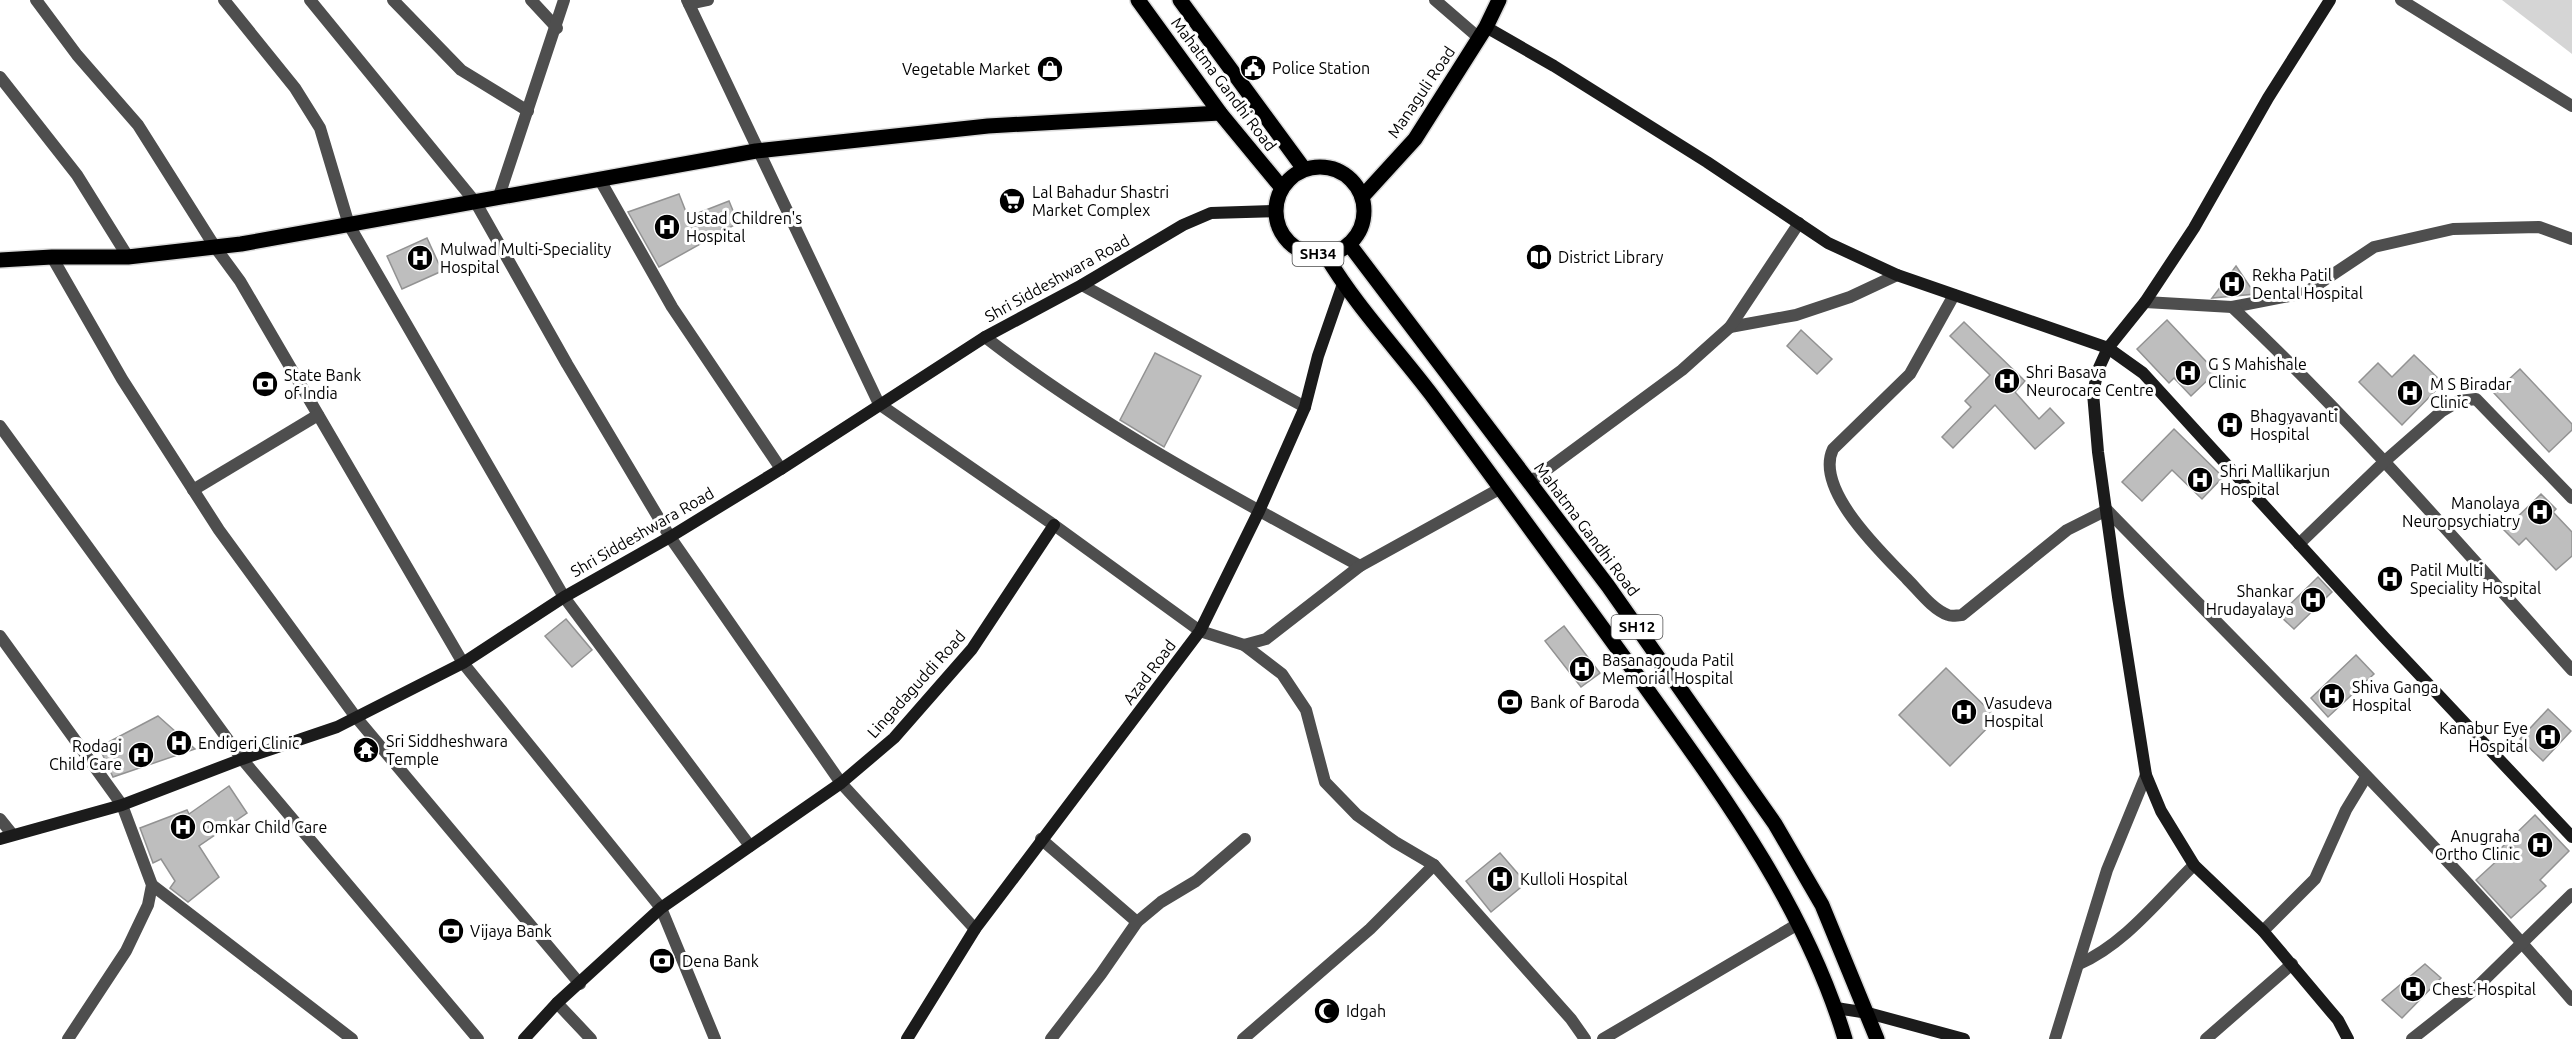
<svg xmlns="http://www.w3.org/2000/svg" width="2572" height="1039" viewBox="0 0 2572 1039" font-family="Ubuntu,sans-serif">
	<style>
		.green { fill: #d5d5d5 }
		.building { fill: #bebebe; stroke: #929292; stroke-width: 1.5 }
		.lines { fill: none; stroke-linecap: round; stroke-linejoin: round }
		.primary-casing { stroke: #dbdbdb; stroke-width: 18 }
		.street { stroke: #4e4e4e; stroke-width: 12 }
		.secondary { stroke: #1b1b1b; stroke-width: 12 }
		.primary { stroke: #000; stroke-width: 15 }
		.labels { text-anchor: middle; stroke-width: 6; stroke-linejoin: round; paint-order: stroke }
		.shield { fill: #fff; stroke: #4c4c4c; stroke-width: 1.5 }
		.shield-label { font-size: 15px; font-weight: bold; fill: #000 }
		.poi-label { font-size: 16px; fill: #000; stroke: #fff; text-anchor: start }
		.street-label { font-size: 16px; fill: #000; stroke: #fff }
	</style>
	<rect width="100%" height="100%" fill="#fff"/>
	<!-- green -->
	<path class="green" d="M2502,0H2572V54Z"/>
	<!-- building -->
	<g class="building">
		<path d="M679,194L688,217L729,201L738,223L659,267L628,212Z"/>
		<path d="M427,238L442,271L402,289L387,256Z"/>
		<path d="M2236,266L2255,294L2212,298Z"/>
		<path d="M2167,320L2216,372L2191,396L2174,378L2169,383L2137,349Z"/>
		<path d="M1964,322L2025,381L2015,392L2039,419L2050,408L2064,423L2035,449L1995,405L1953,448L1942,437L1971,407L1965,401L1990,375L1950,336Z"/>
		<path d="M1801,330L1832,359L1817,374L1787,346Z"/>
		<path d="M1155,353L1201,376L1164,447L1120,420Z"/>
		<path d="M2414,355L2443,383L2402,425L2359,382L2378,363L2392,377Z"/>
		<path d="M2520,369L2572,424V430L2549,452L2494,393Z"/>
		<path d="M2174,429L2223,477L2202,499L2172,470L2142,501L2122,482Z"/>
		<path d="M2541,494L2556,509L2553,512L2572,532V556L2556,570L2526,538L2519,545L2504,530Z"/>
		<path d="M2318,577L2332,592L2294,629L2279,615Z"/>
		<path d="M566,619L592,650L572,667L545,636Z"/>
		<path d="M1564,626L1600,673L1581,687L1545,641Z"/>
		<path d="M2356,655L2374,674L2328,717L2311,698Z"/>
		<path d="M1946,668L1997,718L1950,766L1899,715Z"/>
		<path d="M2548,709L2571,731L2543,761L2520,739Z"/>
		<path d="M158,716L195,749L113,777L99,747Z"/>
		<path d="M229,786L247,813L199,846L219,877L188,902L170,888L175,881L161,859L153,863L140,828L187,810L189,814Z"/>
		<path d="M2535,815L2569,851L2540,880L2546,886L2511,918L2476,880L2501,857L2497,852Z"/>
		<path d="M1500,853L1526,883L1491,912L1466,881Z"/>
		<path d="M2425,964L2441,978L2402,1018L2382,1000Z"/>
	</g>
	<g class="lines">
		<!-- primary casing -->
		<g class="primary-casing">
			<g id="primary">
				<path d="M1138,0L1220,113L1282,188"/>
				<path d="M1180,0L1304,169"/>
				<circle cx="1320" cy="211" r="44"/>
				<path d="M1362,197L1415,139L1486,27L1499,0"/>
				<path d="M1349,244L1608,586L1775,824L1822,905L1877,1039"/>
				<path d="M1325,254C1355,305 1396,348 1431,394C1501,488 1570,583 1639,678C1720,791 1805,905 1845,1039"/>
				<path d="M0,260L52,257H128L241,244L756,151L988,126L1220,113"/>
			</g>
		</g>
		<!-- street -->
		<g class="street">
			<path d="M36,0L77,55L138,125L215,247L240,281L463,663L661,908L715,1039"/>
			<path d="M224,0L295,88L320,128L349,225L564,597L750,846"/>
			<path d="M310,0L476,203L567,364L670,537L841,783L975,929"/>
			<path d="M393,0L461,70L528,111"/>
			<path d="M531,0L557,28"/>
			<path d="M687,0L879,404L1054,525L1200,631L1244,645L1282,674L1306,710L1325,782L1357,815L1395,842L1434,865L1571,1019L1585,1039"/>
			<path d="M1435,0L1479,38"/>
			<path d="M2401,0L2572,106"/>
			<path d="M689,4L708,0"/>
			<path d="M0,77L77,175L128,257"/>
			<path d="M600,180L672,307L781,469"/>
			<path d="M499,196L564,0"/>
			<path d="M52,257L122,379L219,530L355,716L580,984"/>
			<path d="M1082,285L1305,407"/>
			<path d="M1954,295L1910,374L1833,449C1814,489 1881,552 1907,579C1919,591 1932,609 1948,615C1952,617 1957,615 1962,615L2067,530L2107,510C2264,671 2425,830 2572,1000"/>
			<path d="M2145,302L2232,307L2305,293L2374,247L2453,229L2539,227L2572,239"/>
			<path d="M2232,307C2353,421 2461,546 2572,670"/>
			<path d="M1730,327L1796,315L1850,297L1897,275"/>
			<path d="M985,337C1101,427 1232,496 1360,566"/>
			<path d="M0,426L242,759L478,1039"/>
			<path d="M1530,482L1682,370L1730,327L1799,223"/>
			<path d="M193,490L318,415"/>
			<path d="M2299,544L2385,461L2442,411L2459,401L2476,399L2572,498"/>
			<path d="M0,636L122,805L152,885L148,905L126,951L68,1039"/>
			<path d="M1244,645L1266,639L1360,566L1501,488"/>
			<path d="M0,819L12,834"/>
			<path d="M1041,839L1137,922"/>
			<path d="M152,885L352,1039"/>
			<path d="M2263,931L2315,879L2346,810L2366,777"/>
			<path d="M2079,964C2125,944 2159,899 2194,865"/>
			<path d="M557,1003L591,1039"/>
			<path d="M1051,1039L1101,974L1137,922L1161,902L1196,881L1245,839"/>
			<path d="M1243,1039L1370,929L1434,865"/>
			<path d="M1603,1039L1798,924"/>
			<path d="M2055,1039L2107,870L2146,775"/>
			<path d="M2206,1039L2292,964"/>
			<path d="M2412,1039L2474,990L2572,894"/>
		</g>
		<!-- secondary -->
		<g class="secondary">
			<path d="M2330,0L2268,98L2194,228L2145,302L2108,348L2098,370L2093,393L2098,452L2118,597L2146,775L2161,811L2194,865L2263,931L2338,1020L2348,1039"/>
			<path d="M1486,27L1554,66L1707,162L1828,243L1897,275L2108,348L2143,373L2384,637L2572,837"/>
			<path d="M0,839L122,805L242,759L337,727L463,663L564,597L670,537L781,469L985,337L1082,285L1183,225L1211,213L1276,211"/>
			<path d="M1836,1008L1868,1013L1964,1039"/>
			<path d="M524,1039L557,1003L661,908L841,783L894,738L972,649L1054,525"/>
			<path d="M907,1039L975,929L1200,631L1259,511L1305,407L1318,356L1343,284"/>
		</g>
		<!-- primary -->
		<use href="#primary" class="primary"/>
	</g>
	<!-- icons -->
	<defs>
		<g id="civic-disc" transform="scale(1.35)"><circle r="9.5" fill="#000" stroke="#fff"/><path d="M-.6-6.5H3V-4.5H.6V-3L4-1V1h2V6H-6V1h2V-1L-.6-3ZM-1.2 2.5V6h2.4V2.5Z" fill="#fff"/></g>
		<g id="shop-disc" transform="scale(1.35)"><circle r="9.5" fill="#000" stroke="#fff"/><path d="M-5-2.5h2.3a2.7 3.5 0 0 1 5.4 0H5L5.5 6h-11ZM-1.5-2.5h3a1.5 2.3 0 0 0-3 0Z" fill="#fff"/></g>
		<g id="supermarket-disc" transform="scale(1.35)"><circle r="9.5" fill="#000" stroke="#fff"/><path d="M-6-5.5h2.5l.6 2H6L4.5 2H-2.5L-4.4-4H-6ZM-1.5 3.2a1.3 1.3 0 1 0 .1 0ZM3 3.2a1.3 1.3 0 1 0 .1 0Z" fill="#fff"/></g>
		<g id="hospital-disc" transform="scale(1.35)"><circle r="9.5" fill="#000" stroke="#fff"/><path d="M-5-5h3v3.5h4V-5h3V5h-3V1.5h-4V5h-3Z" fill="#fff"/></g>
		<g id="library-disc" transform="scale(1.35)"><circle r="9.5" fill="#000" stroke="#fff"/><path d="M-6-4Q-3-5.5-.7-3.5V5Q-3 3-6 4ZM6-4Q3-5.5 .7-3.5V5Q3 3 6 4Z" fill="#fff"/></g>
		<g id="bank-disc" transform="scale(1.35)"><circle r="9.5" fill="#000" stroke="#fff"/><path d="M-6-4H6V4H-6ZM0-2.3a2.3 2.3 0 1 0 0 4.6a2.3 2.3 0 1 0 0-4.6Z" fill="#fff"/></g>
		<g id="temple-disc" transform="scale(1.35)"><circle r="9.5" fill="#000" stroke="#fff"/><path d="M0-6L5-2H3V0L6.5 2.5H4V6H1.5V3h-3V6H-4V2.5H-6.5L-3 0V-2H-5Z" fill="#fff"/></g>
		<g id="mosque-disc" transform="scale(1.35)"><circle r="9.5" fill="#000" stroke="#fff"/><path d="M3.5-4.9A6 6 0 1 0 3.5 4.9A5 5 0 1 1 3.5-4.9Z" fill="#fff"/></g>
	</defs>
	<g fill-rule="evenodd">
		<use href="#civic-disc" x="1253" y="68"/>
		<use href="#shop-disc" x="1050" y="69"/>
		<use href="#supermarket-disc" x="1012" y="201"/>
		<use href="#hospital-disc" x="667" y="227"/>
		<use href="#library-disc" x="1539" y="257"/>
		<use href="#hospital-disc" x="420" y="258"/>
		<use href="#hospital-disc" x="2232" y="284"/>
		<use href="#hospital-disc" x="2188" y="373"/>
		<use href="#hospital-disc" x="2007" y="381"/>
		<use href="#bank-disc" x="265" y="384"/>
		<use href="#hospital-disc" x="2410" y="393"/>
		<use href="#hospital-disc" x="2230" y="425"/>
		<use href="#hospital-disc" x="2200" y="480"/>
		<use href="#hospital-disc" x="2540" y="512"/>
		<use href="#hospital-disc" x="2390" y="579"/>
		<use href="#hospital-disc" x="2313" y="600"/>
		<use href="#hospital-disc" x="1582" y="669"/>
		<use href="#hospital-disc" x="2332" y="696"/>
		<use href="#bank-disc" x="1510" y="702"/>
		<use href="#hospital-disc" x="1964" y="712"/>
		<use href="#hospital-disc" x="2548" y="737"/>
		<use href="#hospital-disc" x="179" y="743"/>
		<use href="#temple-disc" x="366" y="750"/>
		<use href="#hospital-disc" x="141" y="755"/>
		<use href="#hospital-disc" x="183" y="827"/>
		<use href="#hospital-disc" x="2540" y="845"/>
		<use href="#hospital-disc" x="1500" y="879"/>
		<use href="#bank-disc" x="451" y="931"/>
		<use href="#bank-disc" x="662" y="961"/>
		<use href="#hospital-disc" x="2413" y="989"/>
		<use href="#mosque-disc" x="1327" y="1011"/>
	</g>
	<g class="labels">
		<!-- shield labels -->
		<g class="shield">
			<rect x="1292.5" y="242" width="51" height="24" rx="4.5"/>
			<rect x="1611.5" y="615" width="51" height="24" rx="4.5"/>
		</g>
		<g class="shield-label">
			<text x="1318" y="259">SH34</text>
			<text x="1637" y="632">SH12</text>
		</g>
		<!-- poi labels -->
		<g class="poi-label">
			<text x="1272" y="74">Police Station</text>
			<text x="1030" y="75" text-anchor="end">Vegetable Market</text>
			<text x="1032" y="198">Lal Bahadur Shastri<tspan x="1032" dy="18">Market Complex</tspan></text>
			<text x="686" y="224">Ustad Children's<tspan x="686" dy="18">Hospital</tspan></text>
			<text x="440" y="255">Mulwad Multi-Speciality<tspan x="440" dy="18">Hospital</tspan></text>
			<text x="1558" y="263">District Library</text>
			<text x="2252" y="281">Rekha Patil<tspan x="2252" dy="18">Dental Hospital</tspan></text>
			<text x="2208" y="370">G S Mahishale<tspan x="2208" dy="18">Clinic</tspan></text>
			<text x="2026" y="378">Shri Basava<tspan x="2026" dy="18">Neurocare Centre</tspan></text>
			<text x="284" y="381">State Bank<tspan x="284" dy="18">of India</tspan></text>
			<text x="2430" y="390">M S Biradar<tspan x="2430" dy="18">Clinic</tspan></text>
			<text x="2250" y="422">Bhagyavanti<tspan x="2250" dy="18">Hospital</tspan></text>
			<text x="2220" y="477">Shri Mallikarjun<tspan x="2220" dy="18">Hospital</tspan></text>
			<text x="2520" y="509" text-anchor="end">Manolaya<tspan x="2520" dy="18">Neuropsychiatry</tspan></text>
			<text x="2410" y="576">Patil Multi<tspan x="2410" dy="18">Speciality Hospital</tspan></text>
			<text x="2294" y="597" text-anchor="end">Shankar<tspan x="2294" dy="18">Hrudayalaya</tspan></text>
			<text x="1602" y="666">Basanagouda Patil<tspan x="1602" dy="18">Memorial Hospital</tspan></text>
			<text x="2352" y="693">Shiva Ganga<tspan x="2352" dy="18">Hospital</tspan></text>
			<text x="1530" y="708">Bank of Baroda</text>
			<text x="1984" y="709">Vasudeva<tspan x="1984" dy="18">Hospital</tspan></text>
			<text x="2528" y="734" text-anchor="end">Kanabur Eye<tspan x="2528" dy="18">Hospital</tspan></text>
			<text x="386" y="747">Sri Siddheshwara<tspan x="386" dy="18">Temple</tspan></text>
			<text x="198" y="749">Endigeri Clinic</text>
			<text x="122" y="752" text-anchor="end">Rodagi<tspan x="122" dy="18">Child Care</tspan></text>
			<text x="202" y="833">Omkar Child Care</text>
			<text x="2520" y="842" text-anchor="end">Anugraha<tspan x="2520" dy="18">Ortho Clinic</tspan></text>
			<text x="1520" y="885">Kulloli Hospital</text>
			<text x="470" y="937">Vijaya Bank</text>
			<text x="682" y="967">Dena Bank</text>
			<text x="2432" y="995">Chest Hospital</text>
			<text x="1346" y="1017">Idgah</text>
		</g>
		<!-- street labels -->
		<g class="street-label">
			<text transform="translate(1224 84) rotate(53)" y="6">Mahatma Gandhi Road</text>
			<text transform="translate(1421 92) rotate(-56)" y="6">Managuli Road</text>
			<text transform="translate(1057 278) rotate(-29)" y="6">Shri Siddeshwara Road</text>
			<text transform="translate(1587 529) rotate(53)" y="6">Mahatma Gandhi Road</text>
			<text transform="translate(642 532) rotate(-30)" y="6">Shri Siddeshwara Road</text>
			<text transform="translate(1149 672) rotate(-53)" y="6">Azad Road</text>
			<text transform="translate(916 684) rotate(-48)" y="6">Lingadaguddi Road</text>
		</g>
	</g>
</svg>
